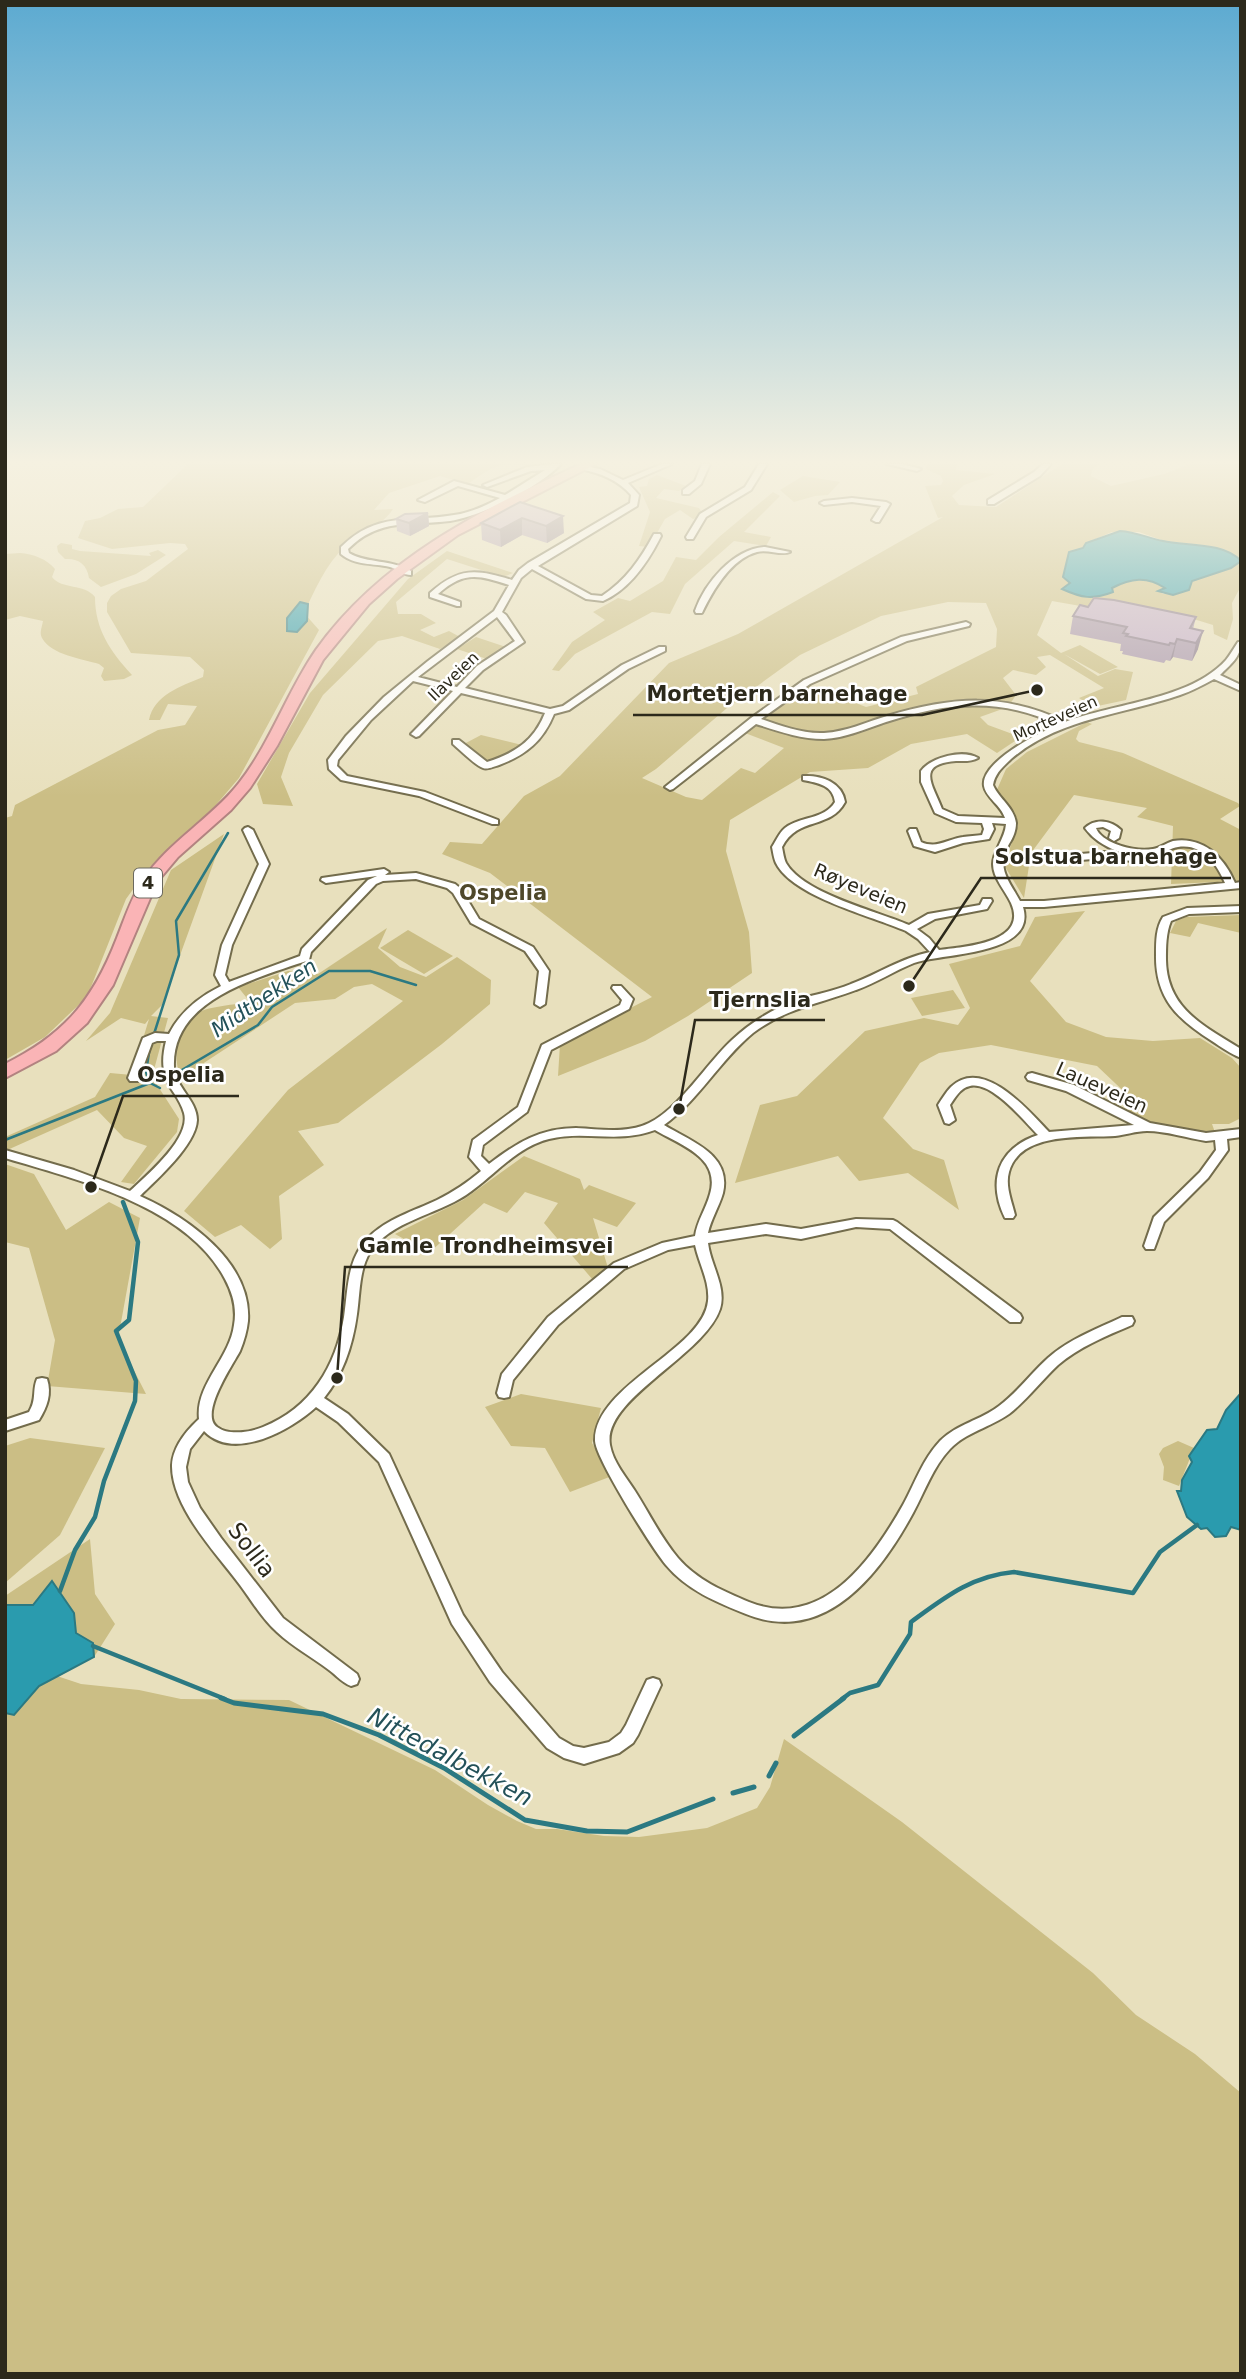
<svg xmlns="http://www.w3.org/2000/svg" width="1246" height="2379" viewBox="0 0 1246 2379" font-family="'DejaVu Sans',sans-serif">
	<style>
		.green { fill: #cbbe85; fill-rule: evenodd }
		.water { fill: #2a9bae; stroke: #2b7982; stroke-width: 2 }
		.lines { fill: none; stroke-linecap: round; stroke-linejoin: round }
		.stream-far2 { stroke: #2b7982; stroke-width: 2.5 }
		.stream-far1 { stroke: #2b7982; stroke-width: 4.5 }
		.stream { stroke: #2b7982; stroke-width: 5 }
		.minor-casing { stroke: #736c4c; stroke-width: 4 }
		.highway-casing { stroke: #b28380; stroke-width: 4 }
		.minor { fill: #fff; fill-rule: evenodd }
		.highway { fill: #fab4b6; fill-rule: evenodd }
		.wall { fill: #a794ac }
		.shaded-wall { fill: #88788c }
		.building { fill: #c2acc8; stroke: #88788c; stroke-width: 2 }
		.labels { text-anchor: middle; stroke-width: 5; stroke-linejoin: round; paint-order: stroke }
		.far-street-label { font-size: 16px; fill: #2c291b; stroke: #fff }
		.shield { fill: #fff; stroke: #6b695f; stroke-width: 2 }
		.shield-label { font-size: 18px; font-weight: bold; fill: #2c291b }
		.street-label { font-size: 19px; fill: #2c291b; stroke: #fff }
		.neighbourhood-label { font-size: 21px; font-weight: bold; fill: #4f482a; stroke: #fff }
		.water-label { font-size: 21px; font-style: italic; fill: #235159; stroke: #fff }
		.near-street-label { font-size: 23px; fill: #2c291b; stroke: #fff }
		.near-water-label { font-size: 24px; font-style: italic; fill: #235159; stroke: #fff }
		.leader { fill: none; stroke: #2c291b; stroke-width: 2.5 }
		.callout-dot { fill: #2c291b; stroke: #fff; stroke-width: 2.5 }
		.callout-label { font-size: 21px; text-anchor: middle; font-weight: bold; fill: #2c291b; stroke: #fff; stroke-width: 5; stroke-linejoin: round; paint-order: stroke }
	</style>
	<rect width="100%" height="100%" fill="#e8e0bd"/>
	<!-- green -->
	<g class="green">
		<path d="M188,464H551L547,468C505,463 502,459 468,484L440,476L389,493L374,510L393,509C381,527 367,528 351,541C327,561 317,586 304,613L319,630L239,778L209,813L147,870L126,899L87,997L45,1037L5,1060V818L12,816L15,805L158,730L185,725L197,706L168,704L160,720H149C154,695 181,686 203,677L204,670L190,657L131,653L107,612V603L111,596L121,589L146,581L188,549L185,544L170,543L112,549L78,538L85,521L100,518L118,509L143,507Z"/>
		<path d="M927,464H957L956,470L995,474L964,485L952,496L959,505L996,507L1062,464H1099L1092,470L1091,476L1111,486L1164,474L1190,464H1241V560L1200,545L1164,541L1139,532H1112L1086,543L1071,583L1063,588H1112L1123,582L1143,578L1154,580L1166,589L1159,591L1163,594C1176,591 1182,586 1194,580C1209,572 1227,571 1241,561V586L1232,603L1233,619L1227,640L1214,634L1213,625L1187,617L1126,614L1052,601L1037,635L1061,653L1080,645L1118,667L1100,674L1064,654L1098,676L1115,669L1133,672L1126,700L1093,707L1079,698L1104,688L1050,655L1037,657L1046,667L1036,675L1013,670L1003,678L1016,695L1008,707L980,717L988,725L1021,737L997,753L967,734L911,744L868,768L810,772L730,820L726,851L749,932L752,973L688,1016L645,1041L558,1076L560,1044L652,997L490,873L442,854L450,842L482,844L524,796L560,776L669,663L738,634L943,517L938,518L925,486L941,485L943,481L941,476L926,469ZM948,602L986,603L997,629L996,647L916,687L918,694L866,707L810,685L745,733L784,748L755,773L741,768L702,800L686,797L642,778L656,769L727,708L800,655L881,616Z"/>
		<path d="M657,475L686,486L679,491L664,489L656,498L699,508L704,516L693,519L680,510L665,519L649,547L639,546L650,512L639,487L647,486L649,479Z"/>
		<path d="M803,476L840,482L828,495L815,496L794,502L780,490Z"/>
		<path d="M773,492L780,496L744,532L771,537L766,546L734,541L685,584L670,614L652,612L575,654L559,671L552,670L572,642L605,620L593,612L618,598L630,601L663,581L676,557L696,560L719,537Z"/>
		<path d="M61,543L72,545V549L80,551L151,556L149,553L158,550L166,555L136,574L101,587L89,578C87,564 78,558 65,559L58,552L57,546Z"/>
		<path d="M447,551L513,573L503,577L447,559L396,602L398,614H421L436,623L420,630L434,637L449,631L460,637L440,649L402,636L378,641L323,695L289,753L281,777L293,806L263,804L257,784L310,693L408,579Z"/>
		<path d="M20,553C33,554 47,559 55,569L52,577C62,590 84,583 95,597C95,629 110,651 132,675L124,679L104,681L101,676L104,668L99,664C83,659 51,655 42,638C39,633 42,627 43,621L20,616L5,620V554Z"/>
		<path d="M476,637L506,647L487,659L457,649Z"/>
		<path d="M1087,722L1092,724L1079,731L1076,739L1079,742L1123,753L1238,803L1240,806L1220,819L1241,830V881L1171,884L1173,826L1137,817L1147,808L1074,795L1031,853L1024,898L1004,865L1018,825L1008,805L996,792L1006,769L1027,752Z"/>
		<path d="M481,735L526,746L513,754L487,763L464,744Z"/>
		<path d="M224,834L162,1005L151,1016L168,1018L152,1077L179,1119L177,1132L134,1184L121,1182L147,1146L124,1138L97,1110L5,1151V1137L95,1097L110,1073L132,1075L149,1019L145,1024L121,1018L86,1041L110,1013L171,870Z"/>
		<path d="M1085,911L1030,981L1066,1022L1106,1037L1153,1041L1200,1038L1232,1058L1241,1068V1118L1229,1124H1212L1217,1138L1155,1125L1123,1111L1134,1101L1097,1066L991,1045L939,1053L920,1063L883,1118L913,1149L944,1160L959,1210L908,1173L859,1181L838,1156L735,1183L760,1105L797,1096L865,1031L924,1018L958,1025L970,1008L949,964L1020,946L1035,917Z"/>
		<path d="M1241,915V933L1198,923L1190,937L1170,933L1176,921L1186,917Z"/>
		<path d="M387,928L378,948L400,967L426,977L457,957L491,980L490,1004L442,1044L338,1123L298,1131L324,1165L279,1196L282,1239L270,1249L241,1225L215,1237L184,1211L288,1090L403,1001L372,984L354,987L335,999L295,1003L187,1074L179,1077C167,1009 195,1010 250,1002L238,987L288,971L318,974Z"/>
		<path d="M408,930L453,956L424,974L380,948Z"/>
		<path d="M953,990L965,1008L922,1016L911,998Z"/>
		<path d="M524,1156L580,1179L584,1190L589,1185L636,1203L617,1227L593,1218L608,1268L593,1280L544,1223L558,1203L525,1192L507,1213L484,1203L429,1253L395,1234L463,1200Z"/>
		<path d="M5,1164L34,1174L66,1230L109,1202L140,1218L118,1339L146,1394L47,1386L55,1340L29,1248L5,1242Z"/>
		<path d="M521,1394L601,1408L592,1443L612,1476L570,1492L545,1448L511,1446L485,1407Z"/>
		<path d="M30,1438L105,1448L60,1535L5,1583V1446Z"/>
		<path d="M1178,1441L1194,1448L1179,1486L1163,1480L1164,1467L1159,1454L1163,1448Z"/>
		<path d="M90,1539L95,1594L115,1624L94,1657L93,1643L76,1633L74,1613L52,1581L33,1605H5V1596Z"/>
		<path d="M30,1667L81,1684L139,1690L181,1699L289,1700L435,1770L488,1805L517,1821L536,1829H557L604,1836L639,1837L707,1828L757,1808L770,1787L784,1739L902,1822L1093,1973L1136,2015L1195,2054L1241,2093V2374H5V1713Z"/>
	</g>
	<!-- water -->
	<g class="water">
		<path d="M1120,531C1136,532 1148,538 1163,541C1186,546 1224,542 1241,561L1231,568L1192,581L1189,590L1173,595L1158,591L1165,588C1147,576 1131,578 1112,588L1113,592C1092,600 1082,598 1062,589L1070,583L1063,577L1069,552L1083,548L1086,543Z"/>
		<path d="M300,602L308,604L307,621L297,632L287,631V618Z"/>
		<path d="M1241,1393V1530L1231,1527L1226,1536L1215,1537L1207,1528L1201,1529L1187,1517L1177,1491H1181L1182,1480L1192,1462L1189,1456L1207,1430L1217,1429L1226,1410Z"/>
		<path d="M52,1581L74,1613L76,1633L93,1643L94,1657L39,1686L14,1715L5,1713V1605H33Z"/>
	</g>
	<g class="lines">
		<!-- stream-far2 -->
		<g class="stream-far2">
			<path d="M154,1034L179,955L176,921L228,833"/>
			<path d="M175,1074L258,1025L272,1007L329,971H370L416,985"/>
			<path d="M149,1082L146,1072L150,1046"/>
			<path d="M5,1140L150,1083L160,1088"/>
		</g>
		<!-- stream-far1 -->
		<g class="stream-far1">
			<path d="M60,1591L75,1550L95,1517L104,1481L135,1401L136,1381L116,1331L129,1320L138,1242L123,1202"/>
			<path d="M93,1646L225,1699"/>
			<path d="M842,1699L850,1693L878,1685L910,1634L911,1622C944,1598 971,1576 1014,1572L1133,1593L1160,1552L1197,1525"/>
		</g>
		<!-- stream -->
		<g class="stream">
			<path d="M221,1698L234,1703L323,1714L379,1735L444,1768L525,1820L587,1831L627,1832L713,1799"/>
			<path d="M794,1736L844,1698"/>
			<path d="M769,1776L776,1763"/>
			<path d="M733,1793L754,1787"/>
		</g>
		<!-- minor casing -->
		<g class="minor-casing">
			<g id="minor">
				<path d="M553,464H561C538,488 482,516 450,521C410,526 379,518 348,549L349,553C368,564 391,559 411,571V575C403,575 398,569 390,567C373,563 355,566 341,554V547C378,511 408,523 454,515C470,513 485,506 500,498L458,486L425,502L418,500L454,481L505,495L545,470L531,471L487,487L483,485L527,467Z"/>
				<path d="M662,464H672L628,483L639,495L637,506L538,566L591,595L602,596C626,580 640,560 654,534H660L661,536C648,562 630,589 603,601L586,599L532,569L521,578L502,612L506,615L524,642L483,670L465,688L550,709L563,706L622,665L659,647H665V651L628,669L569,710L554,714C543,741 526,755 499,765C495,766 488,770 483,768C475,765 460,750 453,744V740H459L487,762C515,753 534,741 545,713L461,693L419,736L416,737L411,734L413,732L453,691L413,681L371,720L338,760L337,766L347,776L425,792L498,820V824H492L419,796L341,780L329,769L328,760L346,736L384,697L428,661L494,611L509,585C478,575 464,571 438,594L460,602V606H457L430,597V593C459,567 476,569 512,580L519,570L528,563L630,503L631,495C618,480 601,473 580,469V465L600,469L623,480ZM497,617L515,641L477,666L457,687L418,677Z"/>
				<path d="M702,464H710L701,484L689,494H683V490L695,481Z"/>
				<path d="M759,464H767L751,490L706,517L693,539H687L686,537L700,514L745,487Z"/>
				<path d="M887,464H902L921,469L917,471Z"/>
				<path d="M1043,464H1051L1040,476L994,504H988V500L1034,472Z"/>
				<path d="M852,498L886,502L890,504L879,522H876L872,520L881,506L852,502L824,505L820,503L824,501Z"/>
				<path d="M765,547L790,552C781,556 768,549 757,552C731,559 713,590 702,613H696L695,611C705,583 733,549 765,547Z"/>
				<path d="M966,622L970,624L969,626L907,641L810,684L761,719C782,726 802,734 824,733C846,732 866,722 887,716C951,697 1004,692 1065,722C1114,703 1190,700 1226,660C1230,655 1234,648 1238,642H1241C1241,657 1230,665 1220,675L1241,685V691L1214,679C1203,685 1192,691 1180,695C1122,715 1059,718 1011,759C1003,767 995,773 993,785C999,799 1014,807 1016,823C1016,831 1013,838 1009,844C996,869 1008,879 1020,901H1044L1225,883C1217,864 1202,843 1178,847C1171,848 1165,852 1158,854C1133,860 1100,849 1085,828C1095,818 1111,820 1121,830L1119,838L1114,841L1109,838L1111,831L1103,827L1096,828C1102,844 1136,852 1153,849C1160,848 1166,843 1173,841C1203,836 1224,857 1235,883L1241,882V888L1044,907H1023C1038,956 940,953 914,963C894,971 876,983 856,990C819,1004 786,1008 753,1033C720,1060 699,1100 664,1125C690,1141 732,1154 723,1193C719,1207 711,1219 708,1233L766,1224L801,1229L856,1219L893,1220L897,1222L1020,1314L1022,1318L1020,1322H1010L890,1229L856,1227L801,1239L766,1234L708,1243C710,1264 727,1287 720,1309C704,1356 602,1399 610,1445C613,1462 626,1477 635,1491C649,1513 661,1538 678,1558C697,1580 723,1591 749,1602C822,1631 872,1560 903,1505C915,1483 923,1459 940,1441C957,1424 981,1420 999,1406C1018,1392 1031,1373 1048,1358C1069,1339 1097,1329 1122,1317H1132L1134,1321L1132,1325C1106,1336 1079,1347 1058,1365C1041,1381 1027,1400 1009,1414C991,1427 966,1432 950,1449C933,1467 925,1491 913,1513C880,1574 825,1646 746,1614C716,1602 687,1590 666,1565C652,1548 596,1459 595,1441C594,1385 703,1350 708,1301C710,1282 699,1264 695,1245L668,1250L624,1269L558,1325L513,1380L509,1397L504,1398L499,1397L497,1393L502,1374L548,1317L614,1263L662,1243L695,1236C697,1221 706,1209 710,1194C721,1157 680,1145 655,1130C618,1144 585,1130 549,1139C516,1147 493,1177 466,1195C436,1215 391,1221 370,1252C359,1270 360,1294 357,1314C353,1344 343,1375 324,1398L348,1414L389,1454L463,1615L502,1672L559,1738L573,1746L584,1748L609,1742L621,1733L626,1725L647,1680L653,1678L659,1680L661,1685L638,1735L633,1743L619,1753L584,1764L564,1758L547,1748L490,1682L452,1624L379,1462L338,1422L316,1407C291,1430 234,1462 204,1431L190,1449L186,1467L188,1482L200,1508L221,1538L283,1618L357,1674L359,1679L357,1684L351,1686C343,1683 337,1676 329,1670C312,1657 293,1647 277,1632C262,1619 252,1601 240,1585C217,1554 171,1507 172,1465C173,1447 186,1431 199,1419C195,1385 230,1358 234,1325C237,1308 233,1294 225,1279C187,1206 78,1180 5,1158V1150L74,1170L130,1191C147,1175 191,1138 184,1113C182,1106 178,1099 174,1093C162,1076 161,1061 166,1041H157L152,1043L138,1081H130L128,1078L143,1038L155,1033L169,1034C180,1012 199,997 221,986L215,975L222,945L259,864L243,830L245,828L248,827L253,830L269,864L232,945L225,975L229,982L300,956L302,949L368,880L377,876L326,883L321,880L322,878L384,869L389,872L385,875L416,873L455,884L461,889L479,919L533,947L549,971L545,1004L540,1007L535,1004L539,971L525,951L471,923L453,893L447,888L416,879L383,881L376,884L311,952L309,960C258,978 171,999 174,1067C175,1087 197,1100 197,1120C196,1145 157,1179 140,1196C187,1217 252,1262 248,1321C247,1331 244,1341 240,1351C232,1366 199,1414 217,1427C229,1436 251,1432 263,1427C311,1408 336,1366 344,1317C348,1289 347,1259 368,1238C386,1219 414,1211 437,1200C453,1192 468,1182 481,1171L469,1157L473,1140L518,1107L542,1045L620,1005L622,1000L612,988L613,986H621L633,999L629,1009L551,1050L527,1112L483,1145L481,1156L489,1164C516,1143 541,1128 576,1128C600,1129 626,1134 649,1123C679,1109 707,1063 732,1040C751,1022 774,1008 800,999C817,994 834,991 851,984C878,974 901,958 930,952L918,939L906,931C872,916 793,897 776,863C774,859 773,852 772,847C776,841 779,833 785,828C800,816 824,820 835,802C833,785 818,783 803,780V776C821,775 842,782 845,802C830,830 798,816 782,847C783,852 784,859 786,863C804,894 877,911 909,925L928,914L980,905L983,899H991L992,901L987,909L935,919L917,929L929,938L939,950C964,947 1029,943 1011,903C1005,890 993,878 993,864C993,850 1005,839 1006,824L992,823L994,829L989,839L963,843L935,852L914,846L908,831L910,829H916L921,842C937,849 948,839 963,837C969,836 976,836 982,835L984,829L982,823L956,822L935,813L921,782V771C931,757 963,749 978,758C971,762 964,761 956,761C915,764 933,785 942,809L958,816L1005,818C1001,805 986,798 984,786C980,762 1040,732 1058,725C999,696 946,703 886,722C865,729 845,738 824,739C800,739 778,731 756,724L673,789L670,790L665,787L751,718L804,680L901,637Z"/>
				<path d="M1105,852L1132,855L1137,858L1132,861L1105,858L1056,862L1051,859L1056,856Z"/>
				<path d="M1241,906V912L1189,914L1171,921C1166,933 1166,947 1166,960C1167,1009 1204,1026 1241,1049V1058C1231,1054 1221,1047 1212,1041C1177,1019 1155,998 1156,954C1156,941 1156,928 1163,917L1187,908Z"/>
				<path d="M1032,1073L1074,1085L1150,1123L1206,1133L1241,1129V1137L1227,1139L1228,1150L1208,1178L1164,1222L1154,1249H1146L1144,1246L1154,1217L1200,1172L1216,1150L1215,1140L1206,1141C1187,1138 1166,1131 1147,1131C1136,1131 1125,1135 1115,1136C1083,1138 1020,1131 1009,1172C1005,1186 1012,1202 1015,1215L1013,1218H1005C987,1181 998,1148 1038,1135C1024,1121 992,1081 970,1086C960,1088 955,1098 950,1105L955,1120L949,1124L945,1123L938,1105C942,1099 946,1092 951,1087C983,1056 1029,1111 1049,1132L1134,1125L1066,1091L1028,1080L1026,1077L1028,1074Z"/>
				<path d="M42,1378L47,1379C52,1394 47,1407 39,1420L5,1431V1420L29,1412C37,1399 32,1391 37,1379Z"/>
			</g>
		</g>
		<!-- highway casing -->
		<g class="highway-casing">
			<path id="highway" d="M581,464H596L458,535L397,579L369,604L323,660L277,746L250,788L231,810L178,857L157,882L113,985L87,1023L56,1051L5,1078V1064C65,1034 93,1000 117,938C125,918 131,898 143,880C169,841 211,819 239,783C271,742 287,692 316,650C381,559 482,509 581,464Z"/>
		</g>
		<!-- minor -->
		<use href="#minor" class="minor"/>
		<!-- highway -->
		<use href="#highway" class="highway"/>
	</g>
	<!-- wall -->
	<g class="wall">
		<path d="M520,502L564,533L547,543L522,535L501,547L482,540L481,523Z"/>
		<path d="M428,513L429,526L410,536L397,531L396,519Z"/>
		<path d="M1088,607L1196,617L1193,629L1198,649L1192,661L1173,657L1170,661L1166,660L1164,663L1122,654L1123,651H1120L1121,644L1070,634L1073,616Z"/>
	</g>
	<!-- shaded-wall -->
	<g class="shaded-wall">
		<path d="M428,513L429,526L410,536L409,523Z"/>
		<path d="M563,516L564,533L547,543L546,526Z"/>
		<path d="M522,518V535L501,547L500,530Z"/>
		<path d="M1203,631L1198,649L1192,661L1196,643Z"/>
		<path d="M1177,639L1173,657L1170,661L1175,644Z"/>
	</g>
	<!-- building -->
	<g class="building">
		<path d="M520,502L563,516L546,526L522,518L500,530L481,523Z"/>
		<path d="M428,513L409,523L396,519L405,514Z"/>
		<path d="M1094,598L1114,600L1196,617L1190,628L1203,631L1196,643L1177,639L1175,644L1170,643L1169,645L1126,636L1128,634L1123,633L1127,627L1073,616L1080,605L1088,607Z"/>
	</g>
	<!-- sky -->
	<linearGradient id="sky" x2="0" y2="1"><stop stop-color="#5caad1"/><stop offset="0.58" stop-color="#f5f1e1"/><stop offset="1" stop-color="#f5f1e1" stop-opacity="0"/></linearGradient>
	<rect width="1246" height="797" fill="url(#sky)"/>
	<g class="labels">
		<!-- far-street labels -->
		<g class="far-street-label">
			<text transform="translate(453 676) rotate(-44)" y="6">Ilaveien</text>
			<text transform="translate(1055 718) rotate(-24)" y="6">Morteveien</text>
		</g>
		<!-- shield labels -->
		<rect class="shield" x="134" y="868.5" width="28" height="29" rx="5"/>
		<g class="shield-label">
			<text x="148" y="889">4</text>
		</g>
		<!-- street labels -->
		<g class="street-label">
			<text transform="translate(861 888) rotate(23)" y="7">Røyeveien</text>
			<text transform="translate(1102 1087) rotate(24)" y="7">Laueveien</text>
		</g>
		<!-- neighbourhood labels -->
		<g class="neighbourhood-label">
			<text x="503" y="900">Ospelia</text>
		</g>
		<!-- water labels -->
		<g class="water-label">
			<text transform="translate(264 998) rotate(-34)" y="7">Midtbekken</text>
		</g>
		<!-- near-street labels -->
		<g class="near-street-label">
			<text transform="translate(252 1550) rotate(53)" y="8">Sollia</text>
		</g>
		<!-- near-water labels -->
		<g class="near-water-label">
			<text transform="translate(450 1757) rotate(28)" y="8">Nittedalbekken</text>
		</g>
	</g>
	<!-- callouts -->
	<path class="leader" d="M1037 690L922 715H633M909 986L981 878H1231M679 1109L695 1020H825M91 1187L123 1096H239M337 1378L345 1267H628"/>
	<g class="callout-dot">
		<circle cx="1037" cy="690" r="7"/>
		<circle cx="909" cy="986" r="7"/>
		<circle cx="679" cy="1109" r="7"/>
		<circle cx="91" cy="1187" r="7"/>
		<circle cx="337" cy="1378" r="7"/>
	</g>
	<g class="callout-label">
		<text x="777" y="701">Mortetjern barnehage</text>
		<text x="1106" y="864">Solstua barnehage</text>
		<text x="760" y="1007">Tjernslia</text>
		<text x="181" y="1082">Ospelia</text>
		<text x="486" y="1253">Gamle Trondheimsvei</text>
	</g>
	<!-- border -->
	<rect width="1246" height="2379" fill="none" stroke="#2c291b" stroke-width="14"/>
</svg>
